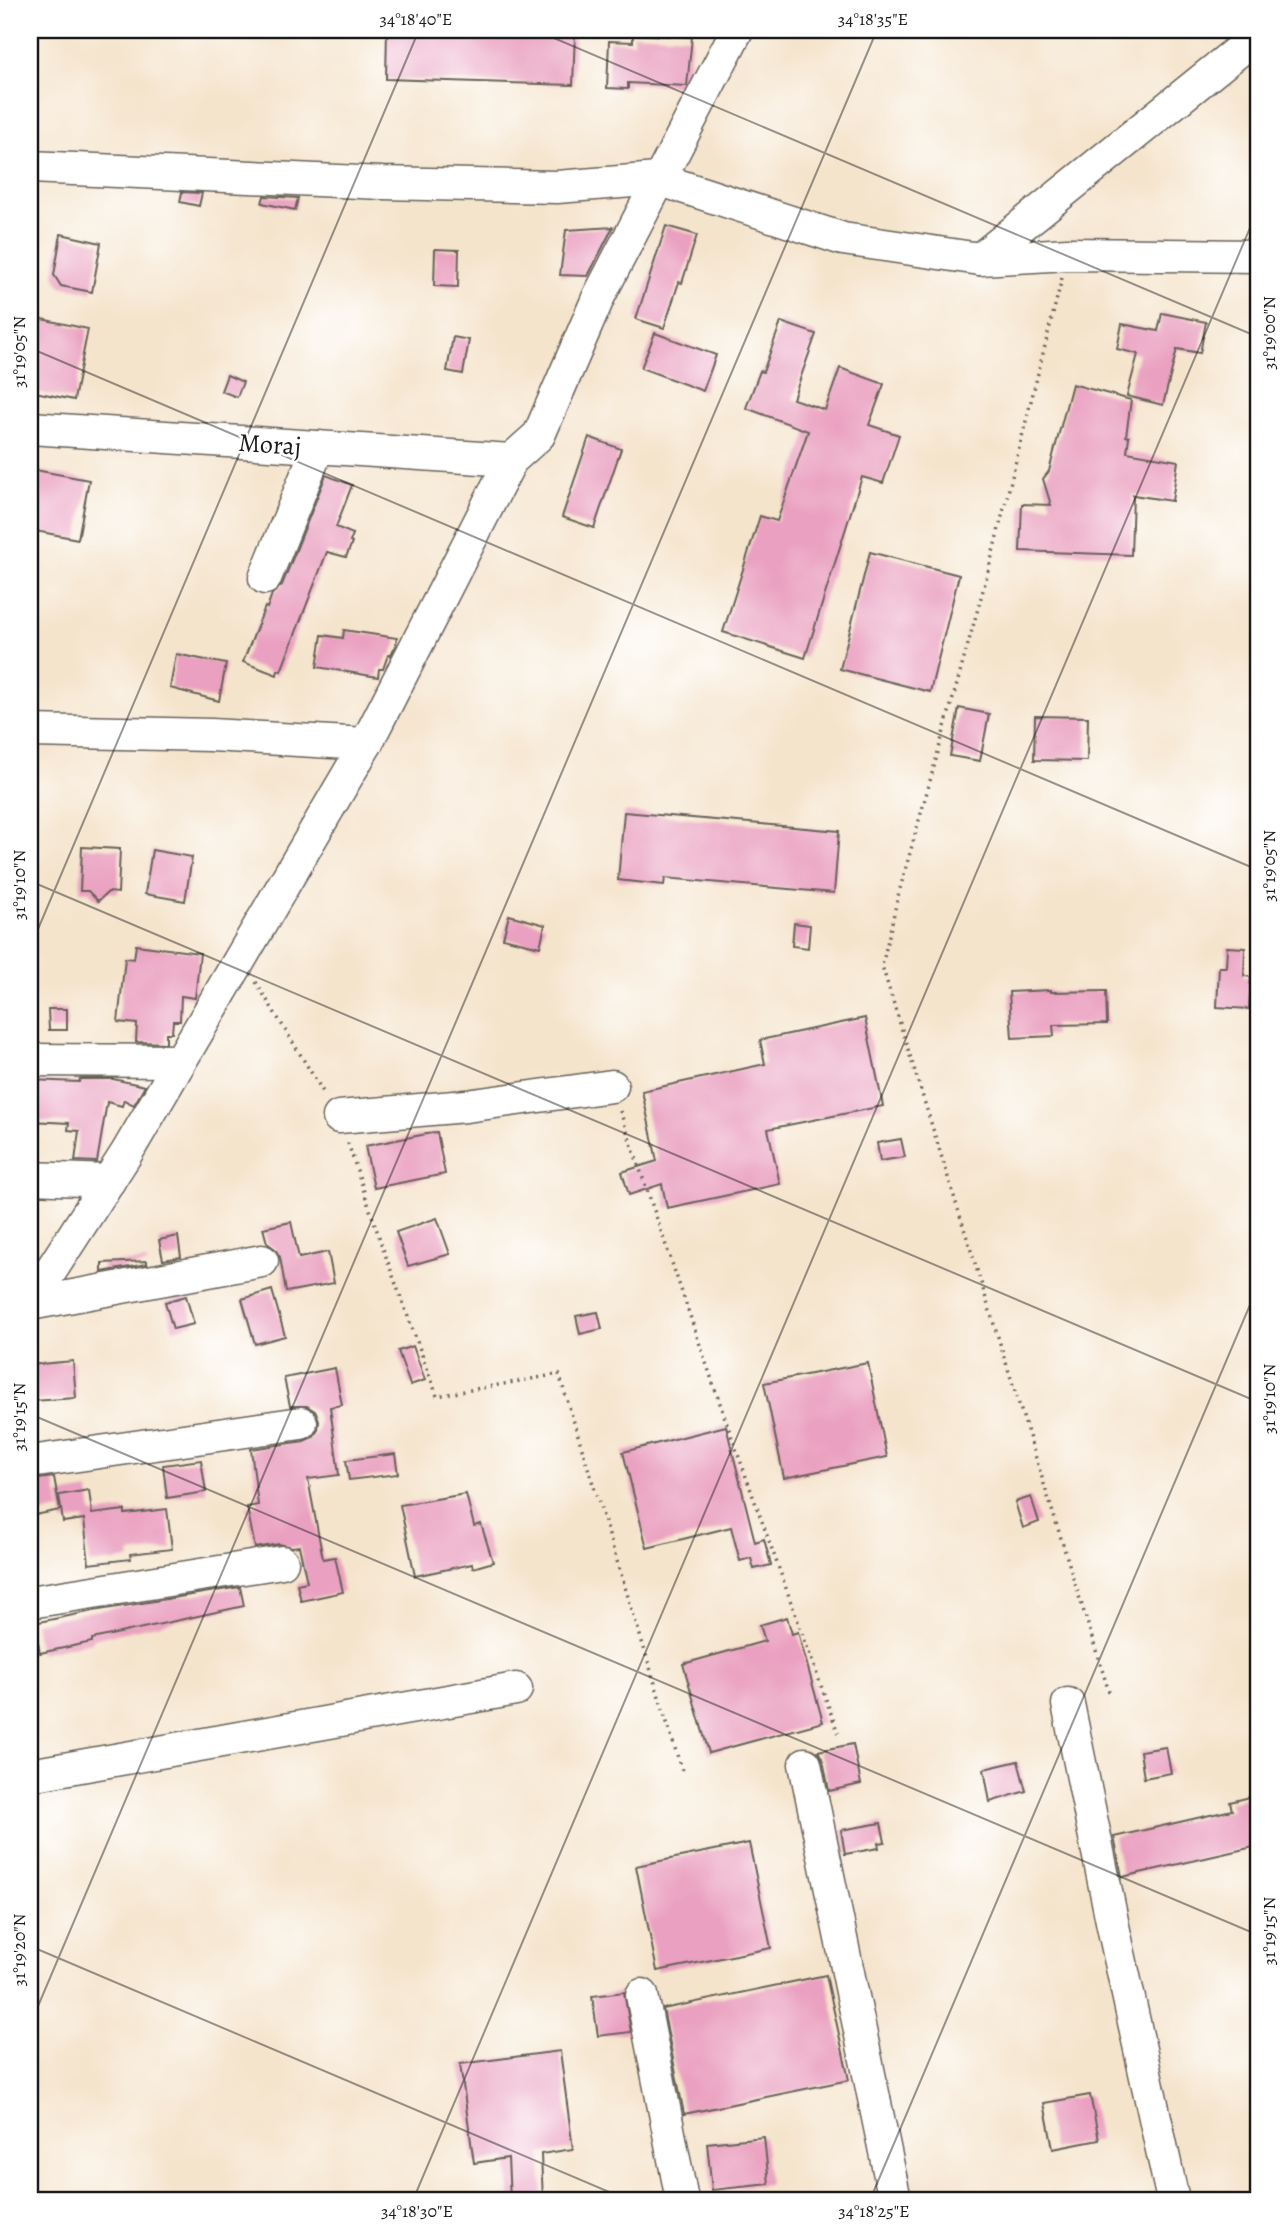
<svg xmlns="http://www.w3.org/2000/svg" width="1288" height="2230" viewBox="0 0 1288 2230" font-family="Alegreya,serif">
	<style>
		.building { fill: #eaa0c0 }
		.lines { fill: none; stroke-linecap: round; stroke-linejoin: round }
		.minor-casing { stroke: #68625a; stroke-width: 35 }
		.path { stroke: #68625a; stroke-width: 3.5; stroke-dasharray: 2 5; stroke-linecap: butt }
		.minor { stroke: #fff; stroke-width: 32 }
		.ticks { fill: none; stroke: #1c1c1c; stroke-width: 2; stroke-opacity: 0.45 }
		.labels { text-anchor: middle; stroke-width: 5; stroke-linejoin: round; paint-order: stroke }
		.street-label { font-size: 26px; fill: #1c1c1c; stroke: #fff }
		.neatline { fill: none; stroke: #1c1c1c; stroke-width: 2.5 }
		.ticks-label { font-size: 18px; text-anchor: middle; fill: #1c1c1c }
	</style>
	<rect width="100%" height="100%" fill="#fff"/>
	<filter id="ink" filterUnits="userSpaceOnUse"><feTurbulence type="fractalNoise" baseFrequency=".0143" numOctaves="2"/><feDisplacementMap in="SourceGraphic" scale="14" xChannelSelector="R" yChannelSelector="G"/><feConvolveMatrix kernelMatrix="1 2 1 2 8 2 1 2 1" color-interpolation-filters="sRGB"/></filter>
	<filter id="wash" filterUnits="userSpaceOnUse"><feTurbulence type="fractalNoise" baseFrequency=".00686" numOctaves="4" result="noise"/><feDisplacementMap in="SourceGraphic" scale="28" xChannelSelector="R" yChannelSelector="G"/><feGaussianBlur stdDeviation="1.57" result="paint"/><feColorMatrix in="noise" values="0 0 0 0 0 0 0 0 0 0 0 0 0 0 0 0 0 1.4 0 .05"/><feComposite in="paint" operator="in"/></filter>
	<g filter="url(#wash)">
		<rect width="100%" height="100%" fill="#f5e4cc"/>
		<g id="blocks">
			<!-- building -->
			<g class="building">
				<path d="M387,30L575,32L573,85L386,79Z"/>
				<path d="M633,34L692,37L687,86L628,83V89L607,88L609,41L633,42Z"/>
				<path d="M182,192L202,193L199,206L180,202Z"/>
				<path d="M264,196L298,198L295,210L262,203Z"/>
				<path d="M666,226L697,235L682,283L679,282L664,328L636,319Z"/>
				<path d="M613,227L588,276L560,275L566,230Z"/>
				<path d="M61,234L101,243L92,292L61,286L54,275Z"/>
				<path d="M435,249L459,250L458,287L434,286Z"/>
				<path d="M1162,313L1206,322L1200,353L1177,349L1163,405L1127,396L1138,354L1117,349L1122,324L1158,331Z"/>
				<path d="M32,317L88,329L74,400L30,391V330Z"/>
				<path d="M781,322L816,334L793,399L825,410L840,368L884,384L869,425L899,435L883,483L862,477L805,658L723,632L760,516L777,521L808,431L746,408L760,371L763,372Z"/>
				<path d="M655,333L716,355L703,391L641,368Z"/>
				<path d="M453,337L469,340L463,374L447,371Z"/>
				<path d="M227,375L243,382L237,397L221,391Z"/>
				<path d="M1072,384L1131,400L1126,436L1129,437L1127,452L1178,461L1172,501L1133,495L1131,555L1020,551L1022,504L1051,505L1043,479L1049,471Z"/>
				<path d="M589,437L621,449L594,528L562,517Z"/>
				<path d="M30,469L89,480L78,539L30,530Z"/>
				<path d="M326,475L352,485L336,527L353,534L350,542L352,543L346,557L327,552L281,671L278,670L277,675L243,662L265,607L267,608L272,594L282,585Z"/>
				<path d="M870,552L959,575L930,692L840,669Z"/>
				<path d="M344,630L397,638L396,645L391,655H388L383,669H379L378,677L317,667L322,635L343,638Z"/>
				<path d="M176,654L226,664L219,701L170,688Z"/>
				<path d="M959,708L989,714L980,761L950,756Z"/>
				<path d="M1035,716L1088,717L1087,761L1034,760Z"/>
				<path d="M624,812L839,831L834,893L665,878L664,885L618,880Z"/>
				<path d="M82,847L120,849L118,893L108,892L98,901L88,891H80Z"/>
				<path d="M152,850L192,857L185,901L145,894Z"/>
				<path d="M509,915L545,925L540,947L503,938Z"/>
				<path d="M794,923L810,925L808,948L792,946Z"/>
				<path d="M136,945L200,953L195,998L181,996L180,1021H173L172,1033H166V1043L136,1042L137,1024L118,1022L125,958L134,959Z"/>
				<path d="M1227,947L1245,948L1244,976L1251,977L1249,1009L1217,1007L1219,967H1226Z"/>
				<path d="M1051,990V992L1106,991L1107,1024L1053,1025L1054,1036L1012,1038L1009,992Z"/>
				<path d="M48,1009H67V1030H49Z"/>
				<path d="M865,1018L883,1106L768,1129L780,1184L667,1208L662,1184L629,1195L622,1172L657,1161L642,1091L765,1064L760,1040Z"/>
				<path d="M80,1079H113L145,1086L134,1105L124,1100L122,1106L107,1102L97,1162L75,1161L79,1131L68,1130L69,1123L30,1121V1080L79,1082Z"/>
				<path d="M437,1132L445,1174L374,1188L365,1146Z"/>
				<path d="M901,1139L905,1157L880,1161L877,1143Z"/>
				<path d="M437,1218L450,1254L408,1266L396,1232Z"/>
				<path d="M291,1222L299,1258L328,1252L334,1283L286,1292L280,1257L275,1249L267,1243L263,1228Z"/>
				<path d="M178,1236L181,1257L163,1260L159,1240Z"/>
				<path d="M147,1261V1264L102,1272V1263Z"/>
				<path d="M272,1290L285,1336L255,1344L242,1299Z"/>
				<path d="M186,1296L194,1324L173,1329L165,1302Z"/>
				<path d="M598,1312L602,1329L580,1334L576,1316Z"/>
				<path d="M413,1346L425,1380L410,1385L398,1351Z"/>
				<path d="M73,1361L76,1398L33,1401L30,1365Z"/>
				<path d="M868,1363L887,1457L784,1478L764,1383Z"/>
				<path d="M335,1368L342,1405L330,1407L339,1475L308,1479L323,1559L335,1557L343,1592L301,1601L297,1584L307,1582L299,1546L292,1547L279,1544L255,1548L247,1507L258,1505L251,1449L304,1441L313,1437L318,1430L319,1421L316,1412L307,1406H290L284,1378Z"/>
				<path d="M726,1426L755,1542L764,1539L771,1565L754,1569L751,1558L740,1561L731,1527L647,1548L623,1452Z"/>
				<path d="M395,1454L398,1474L349,1480L346,1460Z"/>
				<path d="M201,1460L206,1492L167,1498L163,1465Z"/>
				<path d="M54,1477L60,1510L30,1516V1480Z"/>
				<path d="M89,1490L92,1514L125,1510V1514L167,1509L172,1549L130,1554L131,1559L89,1564L84,1519L63,1522L59,1495Z"/>
				<path d="M466,1494L474,1526L481,1524L493,1562L473,1568L472,1564L415,1576L400,1505Z"/>
				<path d="M1031,1497L1039,1522L1023,1528L1015,1502Z"/>
				<path d="M240,1587L244,1606L92,1639V1642L40,1653L34,1623L93,1611Z"/>
				<path d="M787,1617L792,1634L798,1632L823,1722L709,1753L683,1664L765,1641L760,1625Z"/>
				<path d="M853,1744L861,1784L829,1791L823,1760L818,1751Z"/>
				<path d="M1166,1747L1171,1773L1144,1778L1140,1751Z"/>
				<path d="M1018,1761L1026,1791L990,1802L984,1769Z"/>
				<path d="M1258,1795V1846L1122,1877L1114,1837L1232,1810L1230,1802Z"/>
				<path d="M881,1823L885,1842L878,1843L879,1848L845,1854L841,1830Z"/>
				<path d="M749,1843L771,1948L657,1971L636,1866Z"/>
				<path d="M826,1975L849,2080L684,2114L663,2009Z"/>
				<path d="M624,1992L631,2032L598,2036L592,1996Z"/>
				<path d="M560,2051L573,2149L541,2154L543,2200H510L508,2158L474,2163L460,2064Z"/>
				<path d="M1090,2095L1099,2140L1053,2149L1044,2103Z"/>
				<path d="M764,2137L769,2184L712,2190L707,2143Z"/>
			</g>
		</g>
	</g>
	<g filter="url(#ink)">
		<use href="#blocks" fill-opacity="0" stroke="#68625a" stroke-width="2"/>
		<g class="lines">
			<!-- minor casing -->
			<g class="minor-casing">
				<g id="minor">
					<path d="M30,167L382,183L557,187L658,179L843,239L980,259L1068,254L1258,256"/>
					<path d="M980,259L1258,35"/>
					<path d="M30,428L511,460"/>
					<path d="M265,578L318,447"/>
					<path d="M30,731L211,735L366,744"/>
					<path d="M30,1060L179,1061"/>
					<path d="M339,1117L466,1106L612,1086"/>
					<path d="M30,1178L109,1181"/>
					<path d="M30,1303L126,1154L366,744L511,460L539,435L599,296L737,30"/>
					<path d="M30,1304L262,1261"/>
					<path d="M30,1462L301,1423"/>
					<path d="M30,1602L282,1562"/>
					<path d="M1068,1704L1113,1926L1173,2200"/>
					<path d="M805,1764L895,2200"/>
					<path d="M30,1775L516,1689"/>
					<path d="M642,1995L682,2200"/>
				</g>
			</g>
			<!-- path -->
			<g class="path">
				<path d="M1062,278L987,576L898,896L882,966L1109,1692"/>
				<path d="M256,982L325,1095"/>
				<path d="M620,1111L726,1421L838,1733"/>
				<path d="M348,1143L382,1246L437,1396L559,1374L683,1774"/>
			</g>
			<!-- minor -->
			<use href="#minor" class="minor"/>
		</g>
	</g>
	<!-- ticks -->
	<path class="ticks" d="M535,30L1258,337M30,348L1258,870M30,881L1258,1402M30,948L419,30M30,1414L1258,1935M30,1946L628,2200M30,2025L877,30M413,2200L1258,209M870,2200L1258,1286"/>
	<g class="labels">
		<!-- street labels -->
		<g class="street-label">
			<text transform="translate(270 444) rotate(4)" y="9">Moraj</text>
		</g>
	</g>
	<!-- margin -->
	<rect width="1288" height="2230" fill="none" stroke="#fff" stroke-width="77"/>
	<rect x="38" y="38" width="1212" height="2154" class="neatline"/>
	<g class="ticks-label">
		<text x="416" y="25">34°18'40"E</text>
		<text x="873" y="25">34°18'35"E</text>
		<text transform="translate(1269 333) rotate(-90)" y="6">31°19'00"N</text>
		<text transform="translate(19 352) rotate(-90)" y="6">31°19'05"N</text>
		<text transform="translate(1269 866) rotate(-90)" y="6">31°19'05"N</text>
		<text transform="translate(19 885) rotate(-90)" y="6">31°19'10"N</text>
		<text transform="translate(1269 1399) rotate(-90)" y="6">31°19'10"N</text>
		<text transform="translate(19 1417) rotate(-90)" y="6">31°19'15"N</text>
		<text transform="translate(1269 1931) rotate(-90)" y="6">31°19'15"N</text>
		<text transform="translate(19 1950) rotate(-90)" y="6">31°19'20"N</text>
		<text x="417" y="2217">34°18'30"E</text>
		<text x="874" y="2217">34°18'25"E</text>
	</g>
</svg>
